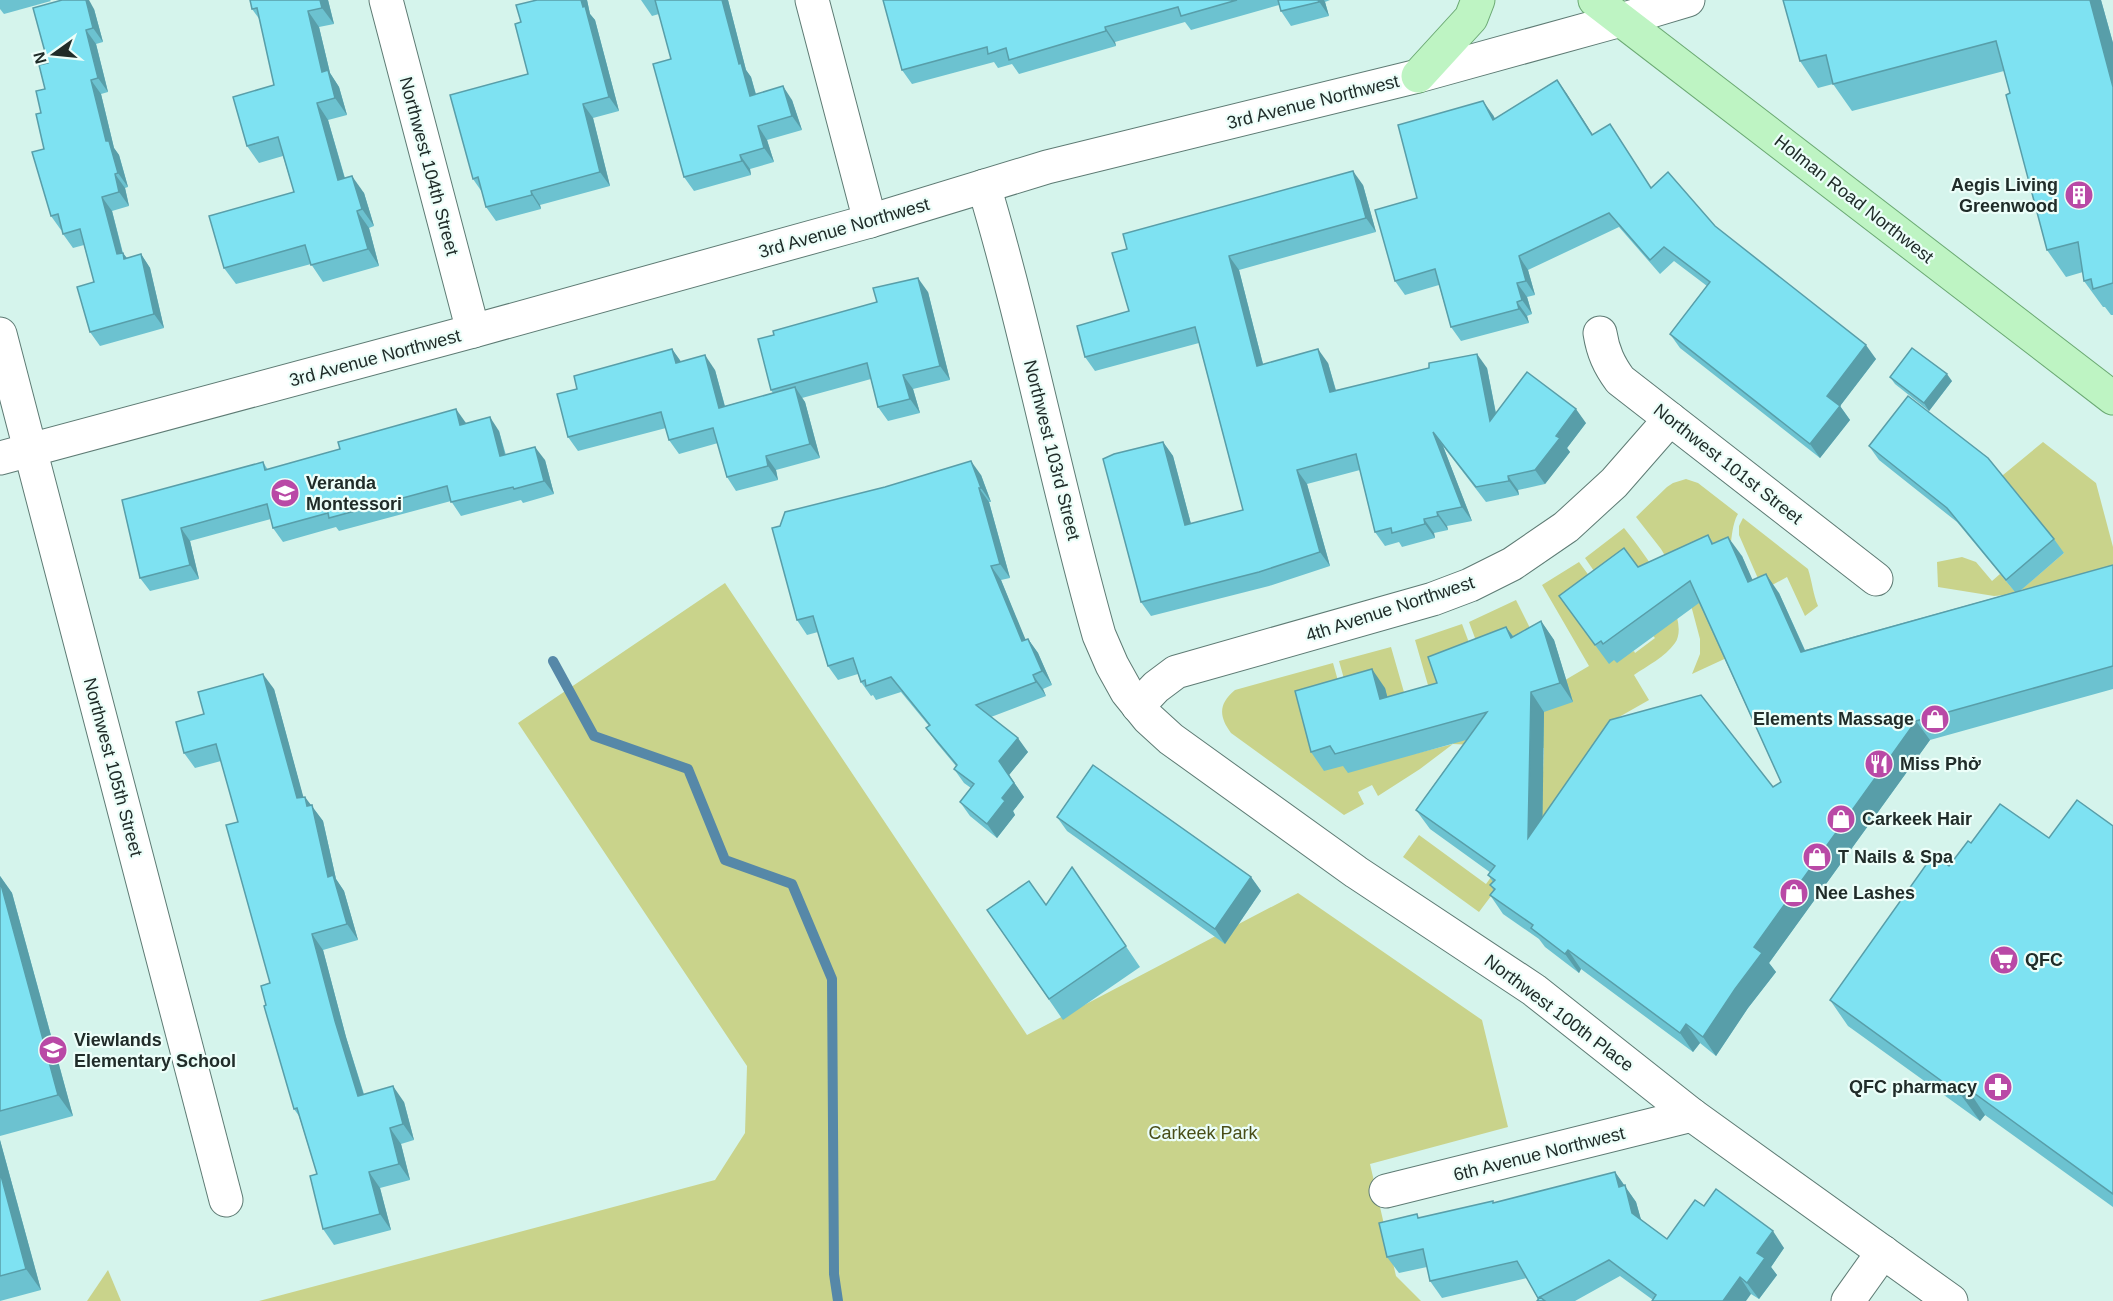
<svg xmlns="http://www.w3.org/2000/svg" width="2113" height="1301" viewBox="0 0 2113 1301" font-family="Arial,sans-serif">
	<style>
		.green { fill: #c9d38b }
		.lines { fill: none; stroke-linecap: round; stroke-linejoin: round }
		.stream { stroke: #5688a8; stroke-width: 10 }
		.street-casing { stroke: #5e7b74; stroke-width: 35 }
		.secondary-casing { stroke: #5e7b74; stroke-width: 35 }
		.primary-casing { stroke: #6ba973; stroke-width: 35 }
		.street { stroke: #fff; stroke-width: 33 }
		.secondary { stroke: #fff; stroke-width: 33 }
		.primary { stroke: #bef4c3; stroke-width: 33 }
		.wall { fill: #6cc2d0 }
		.shaded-wall { fill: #589ea9 }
		.building { fill: #7ee2f2; stroke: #589ea9; stroke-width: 1.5 }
		.labels { text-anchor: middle; stroke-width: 4.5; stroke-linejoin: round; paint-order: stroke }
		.street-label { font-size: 18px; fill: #202c29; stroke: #ecfef9 }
		.poi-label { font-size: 18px; font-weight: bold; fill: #202c29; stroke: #ecfef9; text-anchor: start }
		.park-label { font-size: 18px; fill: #494e18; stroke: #ecfef9 }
	</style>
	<rect width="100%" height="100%" fill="#d5f4ec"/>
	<!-- green -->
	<g class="green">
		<path d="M2043,442L2096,483L2113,547V583L2035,606L2022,589L2064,553L1958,512Z"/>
		<path d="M1686,479L1698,483L1738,514C1724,536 1732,625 1733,655L1692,674L1700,654V639L1688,594L1661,549L1636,517L1667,487L1673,483Z"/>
		<path d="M1743,518L1808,569C1812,581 1813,594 1818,606L1805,616L1787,577L1763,590L1739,535V526Z"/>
		<path d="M1624,528C1641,549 1693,617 1675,643C1665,657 1647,666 1634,675L1649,700L1619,717L1622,722L1479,912L1403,857L1419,835L1486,884L1531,823L1543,773L1544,748L1453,744L1420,769L1378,796L1372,785L1358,792L1364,804L1344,815L1231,733C1219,717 1218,704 1235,690L1333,663L1342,695L1348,693L1339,661L1391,647L1410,713L1414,754L1453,744L1434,706L1415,640L1462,624L1474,656L1481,654L1469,622L1516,600L1540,648L1555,686L1589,666L1542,585L1579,562L1598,588L1614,660L1634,651L1635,653L1655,638L1603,584L1585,558Z"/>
		<path d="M1962,557L1976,562L1992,581L2000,574L2017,594L1994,596L1938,587L1937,562Z"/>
		<path d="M725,583L1027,1035L1298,893L1482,1020L1508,1127L1370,1164L1396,1276L1421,1301H259L715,1180L745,1133L747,1066L518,723Z"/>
		<path d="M108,1270L121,1301H87Z"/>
	</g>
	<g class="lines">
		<!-- stream -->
		<path class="stream" d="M553,661L594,736L688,769L725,860L792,884L832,979L834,1274L838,1301"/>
		<!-- street casing -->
		<g class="street-casing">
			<g id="street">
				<path d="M386,0L473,331"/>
				<path d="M812,0L870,221"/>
				<path d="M1600,333C1603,352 1609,365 1620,380L1876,579"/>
				<path d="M0,334L226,1200"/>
				<path d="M1138,706L1156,687L1176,672L1433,599L1470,585L1512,564L1566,527L1614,483L1670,419"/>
				<path d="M1386,1191L1692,1115"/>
				<path d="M1848,1301L1883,1252"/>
			</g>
		</g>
		<!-- secondary casing -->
		<g class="secondary-casing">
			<g id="secondary">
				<path d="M984,186C1028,334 1057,487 1099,635L1112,665L1127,692L1148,718L1171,739L1356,872L1534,990L1692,1115L1951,1301"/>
				<path d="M0,458L473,331L870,221L1047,167L1418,76L1621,20L1688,0"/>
			</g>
		</g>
		<!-- primary casing -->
		<g class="primary-casing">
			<g id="primary">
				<path d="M1595,0L2113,398"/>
				<path d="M1418,76L1471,18L1478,0"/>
			</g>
		</g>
		<!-- street -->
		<use href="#street" class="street"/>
		<!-- secondary -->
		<use href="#secondary" class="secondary"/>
		<!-- primary -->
		<use href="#primary" class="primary"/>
	</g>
	<!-- wall -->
	<g class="wall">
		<path d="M0,0H50L51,1L4,14L0,9Z"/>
		<path d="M250,0H328L334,24L319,27L330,73L339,87L347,115L328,120L345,178L364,193L374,226L369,228L379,266L323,282L311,264L236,284L224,268L294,192L283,156L259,163L247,146L274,85L260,20L252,9Z"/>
		<path d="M537,0H587L590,14L595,20L619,111L593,118L610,186L540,205L541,209L496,221L486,207L482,192L473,179L528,74Z"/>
		<path d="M641,0H728L746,70L751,77L756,94L792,100L802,130L767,140L774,162L750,169L751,175L694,191L684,177L671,59L659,14L652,16Z"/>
		<path d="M883,0H1330L1325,2L1329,16L1291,26L1281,11L1279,5L1191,30L1185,22L1115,42L1116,46L1019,74L1012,64L998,68L994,62L912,84L902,70Z"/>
		<path d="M1783,0H2101L2113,43V315H2111L2105,307H2103L2084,281L2083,272L2066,277L2047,250L2010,93L2004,71L1852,111L1833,84L1818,88L1800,61Z"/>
		<path d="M94,9L103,42L96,44L108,92L101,94L114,148L119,155L128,187L125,188L129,206L112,211L123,253L127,258L141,254L150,268L164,328L100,346L90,332L94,282L84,245L73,248L63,234L62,230H61L51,216L41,113L48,63Z"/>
		<path d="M1557,80L1592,134L1619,138L1651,188L1715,226L1876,359L1840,406L1850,420L1820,458L1680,348L1670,334L1707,286L1674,261L1660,274L1619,227L1528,270L1535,295L1527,297L1532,314L1527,316L1529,323L1461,341L1451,327L1439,285L1405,295L1395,281L1417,198L1493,115L1495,119Z"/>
		<path d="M1363,185L1376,232L1239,270L1263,364L1328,363L1336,390L1487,368L1496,413L1586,423L1567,448L1570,452L1545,484L1518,490L1519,495L1486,502L1443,446L1472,521L1447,526L1448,530L1434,533L1435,538L1402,547L1399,542L1385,546L1375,532L1360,470L1307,484L1330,566L1269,586L1151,616L1141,602L1163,442L1173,456L1191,524L1243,510L1199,343L1095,371L1085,357L1129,311L1127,249Z"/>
		<path d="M928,292L950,380L913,389L920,413L888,421L878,407L871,379L802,398L805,402L820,458L776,470L778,480L736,491L727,477L718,443L679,454L669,440L666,428L578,451L568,437L577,389L672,349L681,362L715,370L725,406L773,393L771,390Z"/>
		<path d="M1890,377L1952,381L1929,411L1895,384Z"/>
		<path d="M466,424L499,431L506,455L545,460L554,494L523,503L521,500L461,516L451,501L339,531L336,527L283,542L273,528L271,519L190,541L199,579L150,591L140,578L122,500L263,462L268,470Z"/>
		<path d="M1869,446L2054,539L2064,553L2020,591L2113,565V689L1930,740L1769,963L1776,972L1748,1008L1716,1056L1700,1043L1693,1052L1581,969L1579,973L1545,947L1539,939L1503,914L1490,895L1494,891L1490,885L1493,882L1488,875L1491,873L1430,829L1416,810L1466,740L1348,773L1343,766L1324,771L1311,752L1385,688L1387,697L1437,683L1506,627L1513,636L1541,621L1554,640L1573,702L1544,712L1542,817L1773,787L1781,782L1699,603L1617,663L1614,660L1609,664L1559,596L1638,567L1708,535L1714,544L1742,556L1752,580L1779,593L1805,650L2015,592L1957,522L1879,460Z"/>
		<path d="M981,475L991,502H989L1010,578L1001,580L1025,640L1028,639L1038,653L1052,685L1043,689L1046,696L991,717L1028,752L1009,775L1024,797L1013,811L1015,815L997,838L970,816L960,802L971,788L964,783L954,769L956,766L936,742L926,728L929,726L901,692L876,700L873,695L871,696L861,682L858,674L838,680L828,666L818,632L807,635L797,620L780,526L885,487Z"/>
		<path d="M274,689L303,797L311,805L323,821L336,879L344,891L358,940L323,950L346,1037L364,1094L404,1102L414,1140L401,1144L410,1180L380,1188L391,1230L334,1245L323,1229L317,1174L299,1116L294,1109L266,1005L270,983L238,822L221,761L195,768L184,753L204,714Z"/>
		<path d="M1057,817L1251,877L1261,891L1225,944L1067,831Z"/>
		<path d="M2113,826V1207L1985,1115L1980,1121L1848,1026L1830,1000L1971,843L2049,838Z"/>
		<path d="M1072,867L1140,967L1063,1020L987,910L1046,905Z"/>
		<path d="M0,876L12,893L73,1116L0,1136Z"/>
		<path d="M0,1140L41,1290L0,1301Z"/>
		<path d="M1615,1172L1636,1202L1641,1220L1667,1239L1704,1206L1784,1248L1771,1267L1777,1275L1759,1299L1751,1294L1653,1300L1620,1276L1575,1301H1537L1538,1299L1527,1278L1442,1298L1430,1281L1427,1267L1399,1273L1387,1257L1494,1203Z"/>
	</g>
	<!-- shaded-wall -->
	<g class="shaded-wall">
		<path d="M86,0H89L94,9L103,42L93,28Z"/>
		<path d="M320,0H328L334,24L322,8Z"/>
		<path d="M581,0H587L590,14L595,20L619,111L609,97Z"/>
		<path d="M722,0H728L746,70L751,77L760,110L750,96L739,64Z"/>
		<path d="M1318,0H1324L1325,2L1329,16Z"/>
		<path d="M2090,0H2101L2113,43V87Z"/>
		<path d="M308,11L319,27L330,73L339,87L347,115L335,98L322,72Z"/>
		<path d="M1105,27L1115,42L1116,46L1106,31Z"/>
		<path d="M86,30L96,44L108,92L98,78Z"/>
		<path d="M91,80L101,94L114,148L119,155L128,187L118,173L106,141Z"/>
		<path d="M1557,80L1567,94L1602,149L1592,135Z"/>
		<path d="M783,86L792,100L802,130L792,116Z"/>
		<path d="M1483,101L1493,115L1503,134L1493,120Z"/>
		<path d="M317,103L328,120L350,197L338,180Z"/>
		<path d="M583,104L593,118L610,186L600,172Z"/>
		<path d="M758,126L767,140L774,162L764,148Z"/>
		<path d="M740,155L750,169L751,175L742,161Z"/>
		<path d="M1353,171L1363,185L1376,232L1366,218Z"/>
		<path d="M115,174L125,188L129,206L119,192Z"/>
		<path d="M352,176L364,193L374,226L362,209Z"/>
		<path d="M531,191L540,205L541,209L532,195Z"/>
		<path d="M102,197L112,211L123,255V253L133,267L117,254Z"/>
		<path d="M357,211L369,228L379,266L368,249Z"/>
		<path d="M141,254L150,268L164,328L154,314Z"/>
		<path d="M1229,256L1239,270L1267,380L1257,366Z"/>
		<path d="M1519,256L1528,270L1535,295L1526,281Z"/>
		<path d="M918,278L928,292L950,380L940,366Z"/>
		<path d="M1517,283L1527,297L1532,314L1522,300Z"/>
		<path d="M1517,302L1527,316L1529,323L1519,309Z"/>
		<path d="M1866,345L1876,359L1837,410L1827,396Z"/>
		<path d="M672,349L682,363H676Z"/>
		<path d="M1318,349L1328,363L1340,406L1330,392Z"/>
		<path d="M1477,354L1487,368L1500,435L1490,421Z"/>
		<path d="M705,355L715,370L729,422L719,408Z"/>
		<path d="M1947,374L1952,381L1929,411L1924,403Z"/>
		<path d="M903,375L913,389L920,413L910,399Z"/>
		<path d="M795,387L805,402L820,458L810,444Z"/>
		<path d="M1840,406L1850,420L1820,458L1810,444Z"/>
		<path d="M456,409L466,423L470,438L460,425Z"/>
		<path d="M1576,409L1586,423L1567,448L1570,452L1545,484L1535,470L1556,436Z"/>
		<path d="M490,417L499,431L509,470L500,456Z"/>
		<path d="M1433,432L1443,446L1472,521L1462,507Z"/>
		<path d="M1163,442L1173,456L1195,539L1185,525Z"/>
		<path d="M535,447L545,460L554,494L544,481Z"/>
		<path d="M766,456L776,470L778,480L768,466Z"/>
		<path d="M971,461L981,475L991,502L981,488Z"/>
		<path d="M1297,470L1307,484L1330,566L1320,552Z"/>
		<path d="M1508,476L1518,490L1519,495L1509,481Z"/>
		<path d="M979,488L989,502L1010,578L1000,564Z"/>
		<path d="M1437,512L1447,526L1448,530L1438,516Z"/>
		<path d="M1424,519L1434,533L1435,538L1425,524Z"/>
		<path d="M181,528L190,541L199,579L190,565Z"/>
		<path d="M1728,537L1742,556L1762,601L1748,582Z"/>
		<path d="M991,566L1001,580L1032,655L1022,641Z"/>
		<path d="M1766,574L1779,593L1814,671L1801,652Z"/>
		<path d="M1541,621L1554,640L1573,702L1560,683Z"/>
		<path d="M1506,627L1520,646L1511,638Z"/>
		<path d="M1028,639L1038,653L1052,685L1042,671Z"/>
		<path d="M1372,669L1385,688L1393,718L1380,699Z"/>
		<path d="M263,674L274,689L308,814L297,798Z"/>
		<path d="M1033,675L1043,689L1046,696L1036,682Z"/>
		<path d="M1531,692L1544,712L1542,857L1528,838Z"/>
		<path d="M1916,721L1930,740L1769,963L1776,972L1748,1008L1716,1056L1703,1037L1754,947Z"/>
		<path d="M1018,738L1028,752L1009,775L1024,797L1013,811L1015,815L997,838L987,824L1002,798L999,761Z"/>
		<path d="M305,797L323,821L336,879L344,891L358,940L347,924L328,877Z"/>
		<path d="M0,876L12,893L73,1116L58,1095L0,881Z"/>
		<path d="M1251,877L1261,891L1225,944L1215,929Z"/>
		<path d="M312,934L323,950L346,1037L369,1112L358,1096L335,1021Z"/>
		<path d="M1568,950L1581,969L1579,973L1565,954Z"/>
		<path d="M1686,1024L1700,1043L1693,1052L1680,1033Z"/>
		<path d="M393,1086L404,1102L414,1140L403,1124Z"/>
		<path d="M1967,1088L1985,1115L1980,1121L1961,1095Z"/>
		<path d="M390,1128L401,1144L410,1180L399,1164Z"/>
		<path d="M0,1140L41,1290L26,1269L0,1172Z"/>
		<path d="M369,1172L380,1188L391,1230L380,1214Z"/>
		<path d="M1615,1172L1636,1202L1644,1230L1632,1213L1619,1187Z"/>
		<path d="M1773,1231L1784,1248L1771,1267L1777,1275L1759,1299L1747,1283L1757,1253Z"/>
		<path d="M1740,1277L1751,1294L1746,1301H1723Z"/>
	</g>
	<!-- building -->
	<g class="building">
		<path d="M62,0H86L93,28L86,30L98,78L91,80L106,141H109L118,173L115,174L119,192L102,197L117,254L123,253L124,259L141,254L154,314L90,332L77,287L94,282L80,229L63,234L58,214L51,216L32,152L44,149L36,114L41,113L36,91L45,89L39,65L48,63L33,8Z"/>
		<path d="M250,0H320L322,8L308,11L322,72L328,70L335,98L317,103L338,180L352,176L362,209L357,211L368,249L311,265L305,245L224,268L209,216L294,192L278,137L247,146L233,97L274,85L257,8L252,9Z"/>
		<path d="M537,0H581L583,7L585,6L609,97L583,104L600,172L531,191L532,195L486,207L478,177L473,179L450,95L528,74L515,24L521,22L516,5Z"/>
		<path d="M655,0H722L739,64L741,63L750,96L783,86L792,116L758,126L764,148L740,155L742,161L684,177L653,64L671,59Z"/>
		<path d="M883,0H1237L1181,16L1178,7L1105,27L1106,31L1009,60L1006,48L988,54L987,47L902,70Z"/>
		<path d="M1278,0H1318L1319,2L1281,11Z"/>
		<path d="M1783,0H2090L2113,87V283L2093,289L2091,279L2084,281L2078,242L2047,250L2006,95L2010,93L1996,41L1833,84L1826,55L1800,61Z"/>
		<path d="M1557,80L1592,135L1610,124L1651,188L1668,172L1715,226L1866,345L1827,396L1840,406L1810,444L1670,334L1710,282L1664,247L1650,260L1609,213L1519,256L1526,281L1517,283L1522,300L1517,302L1519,309L1451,327L1435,269L1395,281L1375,210L1417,198L1398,125L1483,101L1493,120Z"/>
		<path d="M1353,171L1366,218L1229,256L1257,366L1318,349L1330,392L1429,368V363L1477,354L1490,421L1527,372L1576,409L1556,436L1560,438L1535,470L1508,476L1509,481L1476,487L1433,432L1462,507L1437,512L1438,516L1424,519L1425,524L1392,533L1391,528L1375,532L1356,454L1297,470L1320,552L1259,572L1141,602L1103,459L1114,454L1163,442L1185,525L1243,510L1195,327L1085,357L1077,326L1129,311L1112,253L1127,249L1123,234Z"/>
		<path d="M918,278L940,366L903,375L910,399L878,407L867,363L771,390L758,339L774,335L773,331L877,302L873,288Z"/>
		<path d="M1912,348L1947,374L1924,403L1890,377Z"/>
		<path d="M672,349L676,363L705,355L719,408L795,387L810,444L766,456L768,466L727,477L713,428L669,440L661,412L568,437L557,394L577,389L574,376Z"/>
		<path d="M1908,396L1988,458L2054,539L2006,580L1947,508L1869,446Z"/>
		<path d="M456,409L460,425L490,417L500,456L535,447L544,481L514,489L513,487L451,502L447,486L329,518L328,513L273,528L267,504L181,528L190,565L140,578L122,500L263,462L265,470L340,449L338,442Z"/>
		<path d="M971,461L981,488H979L1000,564L991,566L1022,641L1028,639L1042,671L1033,675L1036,682L976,705L1018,738L999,761L1014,783L1002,798L1005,801L987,824L960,802L974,784L954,769L957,765L926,728L930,725L891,677L866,686L865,680L861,682L853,658L828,666L813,616L797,620L772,528L780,526L785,512L885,487Z"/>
		<path d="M1708,535L1712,544L1728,537L1748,582L1766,574L1801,652L2113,565V666L1916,721L1754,947L1762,953L1735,989L1703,1037L1686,1024L1680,1033L1568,950L1565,954L1531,928L1533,925L1490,895L1495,889L1490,885L1495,880L1488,875L1495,866L1416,810L1487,712L1335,754L1330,746L1311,752L1295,691L1372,669L1380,699L1437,683L1428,657L1506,627L1511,638L1541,621L1560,683L1531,692L1528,838L1610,720L1701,695L1773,787L1781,782L1690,581L1603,644L1601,641L1595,645L1559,596L1624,548L1638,567Z"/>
		<path d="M263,674L297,798L305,797L307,806L312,805L328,877L333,875L347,924L312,934L335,1021L358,1096L393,1086L403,1124L390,1128L399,1164L369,1172L380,1214L323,1229L310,1176L317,1174L297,1108L294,1109L264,1006L266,1005L261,986L270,983L226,825L238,822L216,744L184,753L176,722L204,714L198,692Z"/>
		<path d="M1093,765L1251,877L1215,929L1057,817Z"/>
		<path d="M2077,800L2113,826V1194L1967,1088L1961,1095L1830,1000L1933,855L1949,866L1968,841L1971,843L2000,804L2049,838Z"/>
		<path d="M1072,867L1126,946L1049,999L987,910L1029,881L1046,905Z"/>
		<path d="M0,881L58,1095L0,1111Z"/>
		<path d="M0,1172L26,1269L0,1276Z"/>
		<path d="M1615,1172L1619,1187L1625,1185L1632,1213L1667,1239L1695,1200L1704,1206L1716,1189L1773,1231L1757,1253L1765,1258L1747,1283L1740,1277L1723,1301H1652L1656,1295L1609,1260L1538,1298L1517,1261L1430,1281L1423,1249L1387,1257L1379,1223L1417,1214L1418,1218L1493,1201V1203Z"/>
		<path d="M1540,1297L1545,1301H1537Z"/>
	</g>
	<!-- icons -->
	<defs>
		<g id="building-disc" transform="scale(1.5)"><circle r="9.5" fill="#b949a6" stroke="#ecfef9"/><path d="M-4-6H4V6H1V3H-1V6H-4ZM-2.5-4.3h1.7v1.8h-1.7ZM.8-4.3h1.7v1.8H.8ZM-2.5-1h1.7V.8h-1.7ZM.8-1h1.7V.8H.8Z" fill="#fff"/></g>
		<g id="school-disc" transform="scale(1.5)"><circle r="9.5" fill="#b949a6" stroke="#ecfef9"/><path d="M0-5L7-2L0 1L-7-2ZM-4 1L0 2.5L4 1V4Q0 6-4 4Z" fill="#fff"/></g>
		<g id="shop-disc" transform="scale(1.5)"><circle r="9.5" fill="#b949a6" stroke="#ecfef9"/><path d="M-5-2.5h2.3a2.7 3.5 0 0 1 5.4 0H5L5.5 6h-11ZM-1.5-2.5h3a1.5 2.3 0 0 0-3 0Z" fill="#fff"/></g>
		<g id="restaurant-disc" transform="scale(1.5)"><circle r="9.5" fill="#b949a6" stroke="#ecfef9"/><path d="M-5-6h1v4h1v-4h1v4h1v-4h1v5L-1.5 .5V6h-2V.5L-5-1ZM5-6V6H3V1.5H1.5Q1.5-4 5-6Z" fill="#fff"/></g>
		<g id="supermarket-disc" transform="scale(1.5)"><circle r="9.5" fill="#b949a6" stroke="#ecfef9"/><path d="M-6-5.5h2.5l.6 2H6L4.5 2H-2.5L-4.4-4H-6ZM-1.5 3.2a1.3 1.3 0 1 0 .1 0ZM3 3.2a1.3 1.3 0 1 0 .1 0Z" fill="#fff"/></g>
		<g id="pharmacy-disc" transform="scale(1.5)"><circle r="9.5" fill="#b949a6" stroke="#ecfef9"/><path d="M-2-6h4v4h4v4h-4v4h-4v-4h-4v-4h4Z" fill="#fff"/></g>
	</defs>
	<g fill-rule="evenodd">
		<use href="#building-disc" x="2079" y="195"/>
		<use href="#school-disc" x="285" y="493"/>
		<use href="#shop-disc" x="1935" y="719"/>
		<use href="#restaurant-disc" x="1879" y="764"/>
		<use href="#shop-disc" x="1841" y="819"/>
		<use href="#shop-disc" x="1817" y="857"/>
		<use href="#shop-disc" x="1794" y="893"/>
		<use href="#supermarket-disc" x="2004" y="960"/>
		<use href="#school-disc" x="53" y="1050"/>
		<use href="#pharmacy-disc" x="1998" y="1087"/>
	</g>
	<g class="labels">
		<!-- street labels -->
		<g class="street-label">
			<text transform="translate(1313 102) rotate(-14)" y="6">3rd Avenue Northwest</text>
			<text transform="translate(429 166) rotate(75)" y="6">Northwest 104th Street</text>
			<text transform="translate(1854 199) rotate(38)" y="6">Holman Road Northwest</text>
			<text transform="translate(844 228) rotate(-16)" y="6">3rd Avenue Northwest</text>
			<text transform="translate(375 358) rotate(-15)" y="6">3rd Avenue Northwest</text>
			<text transform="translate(1052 450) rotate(76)" y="6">Northwest 103rd Street</text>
			<text transform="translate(1728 464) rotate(38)" y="6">Northwest 101st Street</text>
			<text transform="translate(1390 609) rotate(-18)" y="6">4th Avenue Northwest</text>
			<text transform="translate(113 767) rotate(75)" y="6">Northwest 105th Street</text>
			<text transform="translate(1559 1013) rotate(37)" y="6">Northwest 100th Place</text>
			<text transform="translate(1539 1154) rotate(-14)" y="6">6th Avenue Northwest</text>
		</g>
		<!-- poi labels -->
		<g class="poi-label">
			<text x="2058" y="191" text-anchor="end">Aegis Living<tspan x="2058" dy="21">Greenwood</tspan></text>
			<text x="306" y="489">Veranda<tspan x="306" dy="21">Montessori</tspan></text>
			<text x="1914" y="725" text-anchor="end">Elements Massage</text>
			<text x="1900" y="770">Miss Phở</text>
			<text x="1862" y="825">Carkeek Hair</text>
			<text x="1838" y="863">T Nails &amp; Spa</text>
			<text x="1815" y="899">Nee Lashes</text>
			<text x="2025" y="966">QFC</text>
			<text x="74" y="1046">Viewlands<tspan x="74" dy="21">Elementary School</tspan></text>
			<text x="1977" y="1093" text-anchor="end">QFC pharmacy</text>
		</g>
		<!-- park labels -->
		<g class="park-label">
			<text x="1203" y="1139">Carkeek Park</text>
		</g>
	</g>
	<!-- north arrow -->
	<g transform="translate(54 54) rotate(255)" stroke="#ecfef9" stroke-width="4.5" paint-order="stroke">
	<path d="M0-4.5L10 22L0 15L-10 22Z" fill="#202c29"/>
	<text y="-9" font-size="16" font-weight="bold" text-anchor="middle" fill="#202c29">N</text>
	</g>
</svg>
